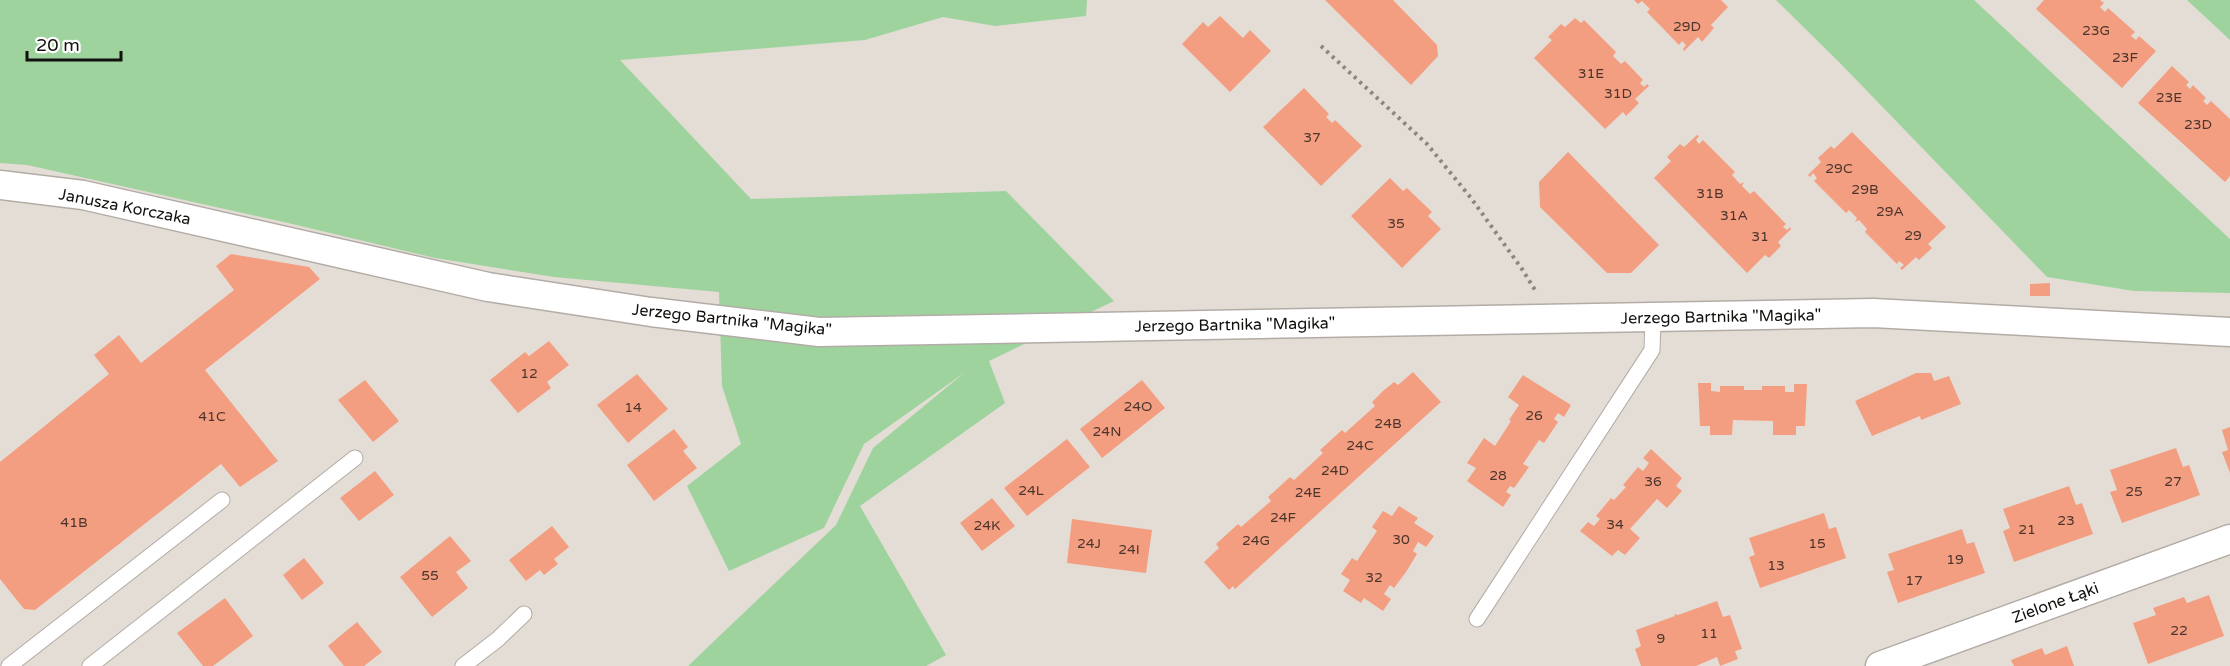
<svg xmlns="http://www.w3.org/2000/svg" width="2230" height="666" viewBox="0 0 2230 666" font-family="'Varela Round',sans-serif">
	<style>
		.green { fill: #9ed39e }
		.building { fill: #f49e81 }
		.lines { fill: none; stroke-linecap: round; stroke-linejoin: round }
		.service-casing { stroke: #b3aca6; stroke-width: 17 }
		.minor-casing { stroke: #b3aca6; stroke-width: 31 }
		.path { stroke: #8b8681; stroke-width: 4; stroke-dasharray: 3 4.5; stroke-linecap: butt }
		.service { stroke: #fff; stroke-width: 15 }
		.minor { stroke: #fff; stroke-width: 28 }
		.labels { text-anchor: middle; stroke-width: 4.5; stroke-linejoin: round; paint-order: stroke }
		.number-label { font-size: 14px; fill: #4b342b }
		.street-label { font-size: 16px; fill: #13110e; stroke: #fff }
	</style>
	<rect width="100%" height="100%" fill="#e4ddd6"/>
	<!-- green -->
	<g class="green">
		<path d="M0,0H1087L1086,16L995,26L943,17L865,40L620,60L751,199L1006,191L1114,301L989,361L1005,403L860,506L946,655L926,666H688L836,525L873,448L964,373L864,444L824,528L729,571L687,486L741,444L722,386L719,292L554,277L435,258L288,223L27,165L0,163Z"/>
		<path d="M1776,0H1974L2230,239V293L2134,291L2047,277L1839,62Z"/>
		<path d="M2187,0H2230V40Z"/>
	</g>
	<!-- building -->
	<g class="building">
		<path d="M1325,0H1393L1437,45L1438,56L1411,85Z"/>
		<path d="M1634,0H1721L1728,7L1711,25L1714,28L1702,42L1698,37L1684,51L1683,49L1686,45L1682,41L1679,45L1647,12L1650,9L1642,1L1638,4Z"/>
		<path d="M2044,0H2100L2104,3L2100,7L2105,12L2108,8L2135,32L2131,36L2136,40L2139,36L2156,51L2122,88L2036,9Z"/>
		<path d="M1220,16L1243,38L1250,30L1271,51L1230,92L1182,44L1203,22L1208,27Z"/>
		<path d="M1575,18L1581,23L1584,20L1616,52L1613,56L1621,64L1625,61L1643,80L1640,83L1644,87L1647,84L1649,86L1635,99L1639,103L1626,116L1623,112L1605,129L1534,58L1552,40L1548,37L1561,24L1565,27Z"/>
		<path d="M2172,66L2189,82L2186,85L2190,89L2193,85L2206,98L2203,101L2207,105L2211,101L2230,119V176L2225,182L2138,103Z"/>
		<path d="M1304,88L1329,114L1326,117L1332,123L1335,120L1362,146L1321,186L1263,127Z"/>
		<path d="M1852,132L1946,227L1928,244L1932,248L1919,260L1916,257L1902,270L1900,268L1904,265L1899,261L1897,264L1865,232L1867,229L1859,220L1855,222L1857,218L1849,210L1846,213L1814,181L1817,178L1813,173L1810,177L1808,175L1821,162L1818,158L1831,146L1834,149Z"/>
		<path d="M1697,135L1699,136L1696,140L1699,144L1703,140L1735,172L1732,175L1740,184L1744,182L1742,186L1750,194L1754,191L1786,224L1783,227L1787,230L1790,227L1791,229L1778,242L1781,246L1769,258L1765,255L1747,273L1654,178L1671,161L1667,157L1680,144L1684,147Z"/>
		<path d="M1568,152L1659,245L1631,273H1607L1540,207L1539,182Z"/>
		<path d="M1390,178L1403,191L1407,188L1432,212L1428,216L1441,229L1402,268L1351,216Z"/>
		<path d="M231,254L309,267L320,279L205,370L278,461L240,487L221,464L35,610L24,609L0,579V462L109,374L94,355L119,335L141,363L234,290L216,266Z"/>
		<path d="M2050,283V296H2030V284Z"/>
		<path d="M549,341L569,365L547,382L551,388L518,413L490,380L525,352L529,356Z"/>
		<path d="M1413,372L1441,402L1235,589L1233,586L1229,590L1204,562L1219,548L1216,544L1238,524L1241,527L1271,501L1268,497L1290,477L1294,480L1308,467L1323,453L1320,450L1342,430L1345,433L1375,406L1372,402L1383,391L1394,382L1398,385Z"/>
		<path d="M1916,373H1931L1934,381L1949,376L1961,404L1921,420L1920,416L1872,436L1855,401Z"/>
		<path d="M637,374L668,409L628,443L597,405Z"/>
		<path d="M1523,375L1571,405L1564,417L1558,413L1554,419L1558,422L1544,443L1539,440L1523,464L1529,467L1514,488L1510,486L1506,492L1511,495L1503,507L1467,481L1476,468L1467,463L1484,438L1495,446L1511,421L1509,420L1519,405L1508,397Z"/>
		<path d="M365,380L399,421L373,442L338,400Z"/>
		<path d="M1142,380L1165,408L1102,458L1080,429Z"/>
		<path d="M1698,383H1711V391L1720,392V386H1744V390H1762V386H1785V392H1794V384H1807L1805,426H1796V435H1773V421L1733,420L1732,435H1710V426H1700Z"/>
		<path d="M2230,427V473L2222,452L2228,450L2222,430Z"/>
		<path d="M674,429L688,447L683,451L697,468L654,501L627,465Z"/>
		<path d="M1067,439L1090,467L1027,516L1004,488Z"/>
		<path d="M2176,448L2183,467L2189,465L2200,495L2122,523L2110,492L2117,490L2110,470Z"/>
		<path d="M1651,449L1682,478L1676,486L1682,491L1667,508L1657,499L1630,529L1640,538L1625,555L1618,550L1612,556L1580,531L1588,522L1594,526L1600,519L1596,516L1611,498L1614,500L1626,487L1623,485L1638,467L1643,471L1649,463L1643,458Z"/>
		<path d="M375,471L394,495L359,521L340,498Z"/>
		<path d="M2069,486L2076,505L2082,503L2093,534L2014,562L2003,531L2010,528L2003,509Z"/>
		<path d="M992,498L1015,526L982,551L960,523Z"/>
		<path d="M1399,506L1418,518L1414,523L1434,536L1426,547L1418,542L1413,551L1417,554L1406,572L1394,588L1390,585L1384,594L1391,599L1383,611L1364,598L1361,603L1343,591L1350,580L1341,574L1352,558L1357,561L1377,531L1372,527L1383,511L1392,516Z"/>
		<path d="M1824,513L1829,529L1836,527L1846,558L1760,588L1749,557L1755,555L1749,538Z"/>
		<path d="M1072,519L1152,530L1146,573L1067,563Z"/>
		<path d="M552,526L569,547L554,559L558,564L544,575L540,570L526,581L509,560Z"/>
		<path d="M1962,529L1967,544L1974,542L1985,573L1898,603L1887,572L1894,570L1888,554Z"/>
		<path d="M450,536L471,561L456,572L468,588L432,617L400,577Z"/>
		<path d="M304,558L324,583L302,600L283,575Z"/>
		<path d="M2209,595L2224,636L2148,664L2133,623L2156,615L2153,608L2184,597L2187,603Z"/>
		<path d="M225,598L253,636L213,666H203L177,633Z"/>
		<path d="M1717,601L1723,617L1730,615L1742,649L1735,651L1738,659L1720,666L1717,657L1696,666H1641L1635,649L1641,646L1636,630L1675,616L1674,614L1678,615Z"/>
		<path d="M357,622L382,652L364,666H344L328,646Z"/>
		<path d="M2067,646L2074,666H2014L2011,660L2042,648L2045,655Z"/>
	</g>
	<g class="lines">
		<!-- service casing -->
		<g class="service-casing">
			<g id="service">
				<path d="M1477,619L1652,350L1653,318"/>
				<path d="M9,666L222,500"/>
				<path d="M90,666L355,458"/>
				<path d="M463,666L498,639L524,614"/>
			</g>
		</g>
		<!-- minor casing -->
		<g class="minor-casing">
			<g id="minor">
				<path d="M0,185L83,195L488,287L651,312L819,332L1873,313L2230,332"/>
				<path d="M1880,666L2230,539"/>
			</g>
		</g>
		<!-- path -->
		<path class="path" d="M1321,46L1427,144L1471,198L1522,269L1535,290"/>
		<!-- service -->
		<use href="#service" class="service"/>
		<!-- minor -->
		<use href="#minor" class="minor"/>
	</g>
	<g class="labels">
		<!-- number labels -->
		<g class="number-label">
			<text x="1687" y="31">29D</text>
			<text x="2096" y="35">23G</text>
			<text x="2125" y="62">23F</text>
			<text x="1591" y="78">31E</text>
			<text x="1618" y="98">31D</text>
			<text x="2169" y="102">23E</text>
			<text x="2198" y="129">23D</text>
			<text x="1312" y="142">37</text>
			<text x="1839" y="173">29C</text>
			<text x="1865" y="194">29B</text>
			<text x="1710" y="198">31B</text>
			<text x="1890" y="216">29A</text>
			<text x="1734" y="220">31A</text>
			<text x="1396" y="228">35</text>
			<text x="1913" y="240">29</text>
			<text x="1760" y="241">31</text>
			<text x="529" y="378">12</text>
			<text x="1138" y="411">24O</text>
			<text x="633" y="412">14</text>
			<text x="1534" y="420">26</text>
			<text x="212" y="421">41C</text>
			<text x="1388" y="428">24B</text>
			<text x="1107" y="436">24N</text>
			<text x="1360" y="450">24C</text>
			<text x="1335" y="475">24D</text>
			<text x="1498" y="480">28</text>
			<text x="1653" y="486">36</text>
			<text x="2173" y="486">27</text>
			<text x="1031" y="495">24L</text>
			<text x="2134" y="496">25</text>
			<text x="1308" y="497">24E</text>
			<text x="1283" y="522">24F</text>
			<text x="2066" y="525">23</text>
			<text x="74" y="527">41B</text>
			<text x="1615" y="529">34</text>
			<text x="987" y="530">24K</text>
			<text x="2027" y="534">21</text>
			<text x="1401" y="544">30</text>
			<text x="1256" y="545">24G</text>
			<text x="1089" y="548">24J</text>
			<text x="1817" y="548">15</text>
			<text x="1129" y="554">24I</text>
			<text x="1955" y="564">19</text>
			<text x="1776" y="570">13</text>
			<text x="430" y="580">55</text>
			<text x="1374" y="582">32</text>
			<text x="1914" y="585">17</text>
			<text x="2179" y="635">22</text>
			<text x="1709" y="638">11</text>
			<text x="1661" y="643">9</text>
		</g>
		<!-- street labels -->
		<g class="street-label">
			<text transform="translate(125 206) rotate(11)" y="6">Janusza Korczaka</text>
			<text transform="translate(1721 316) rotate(-1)" y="6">Jerzego Bartnika "Magika"</text>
			<text transform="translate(732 319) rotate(6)" y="6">Jerzego Bartnika "Magika"</text>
			<text transform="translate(1235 324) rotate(-1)" y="6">Jerzego Bartnika "Magika"</text>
			<text transform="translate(2055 602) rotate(-20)" y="6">Zielone Łąki</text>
		</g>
	</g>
	<!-- scale -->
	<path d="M27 51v9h94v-9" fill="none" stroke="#13110e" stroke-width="3"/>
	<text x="36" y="51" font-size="18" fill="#13110e" stroke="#ffffff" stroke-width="4.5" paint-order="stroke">20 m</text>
</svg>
